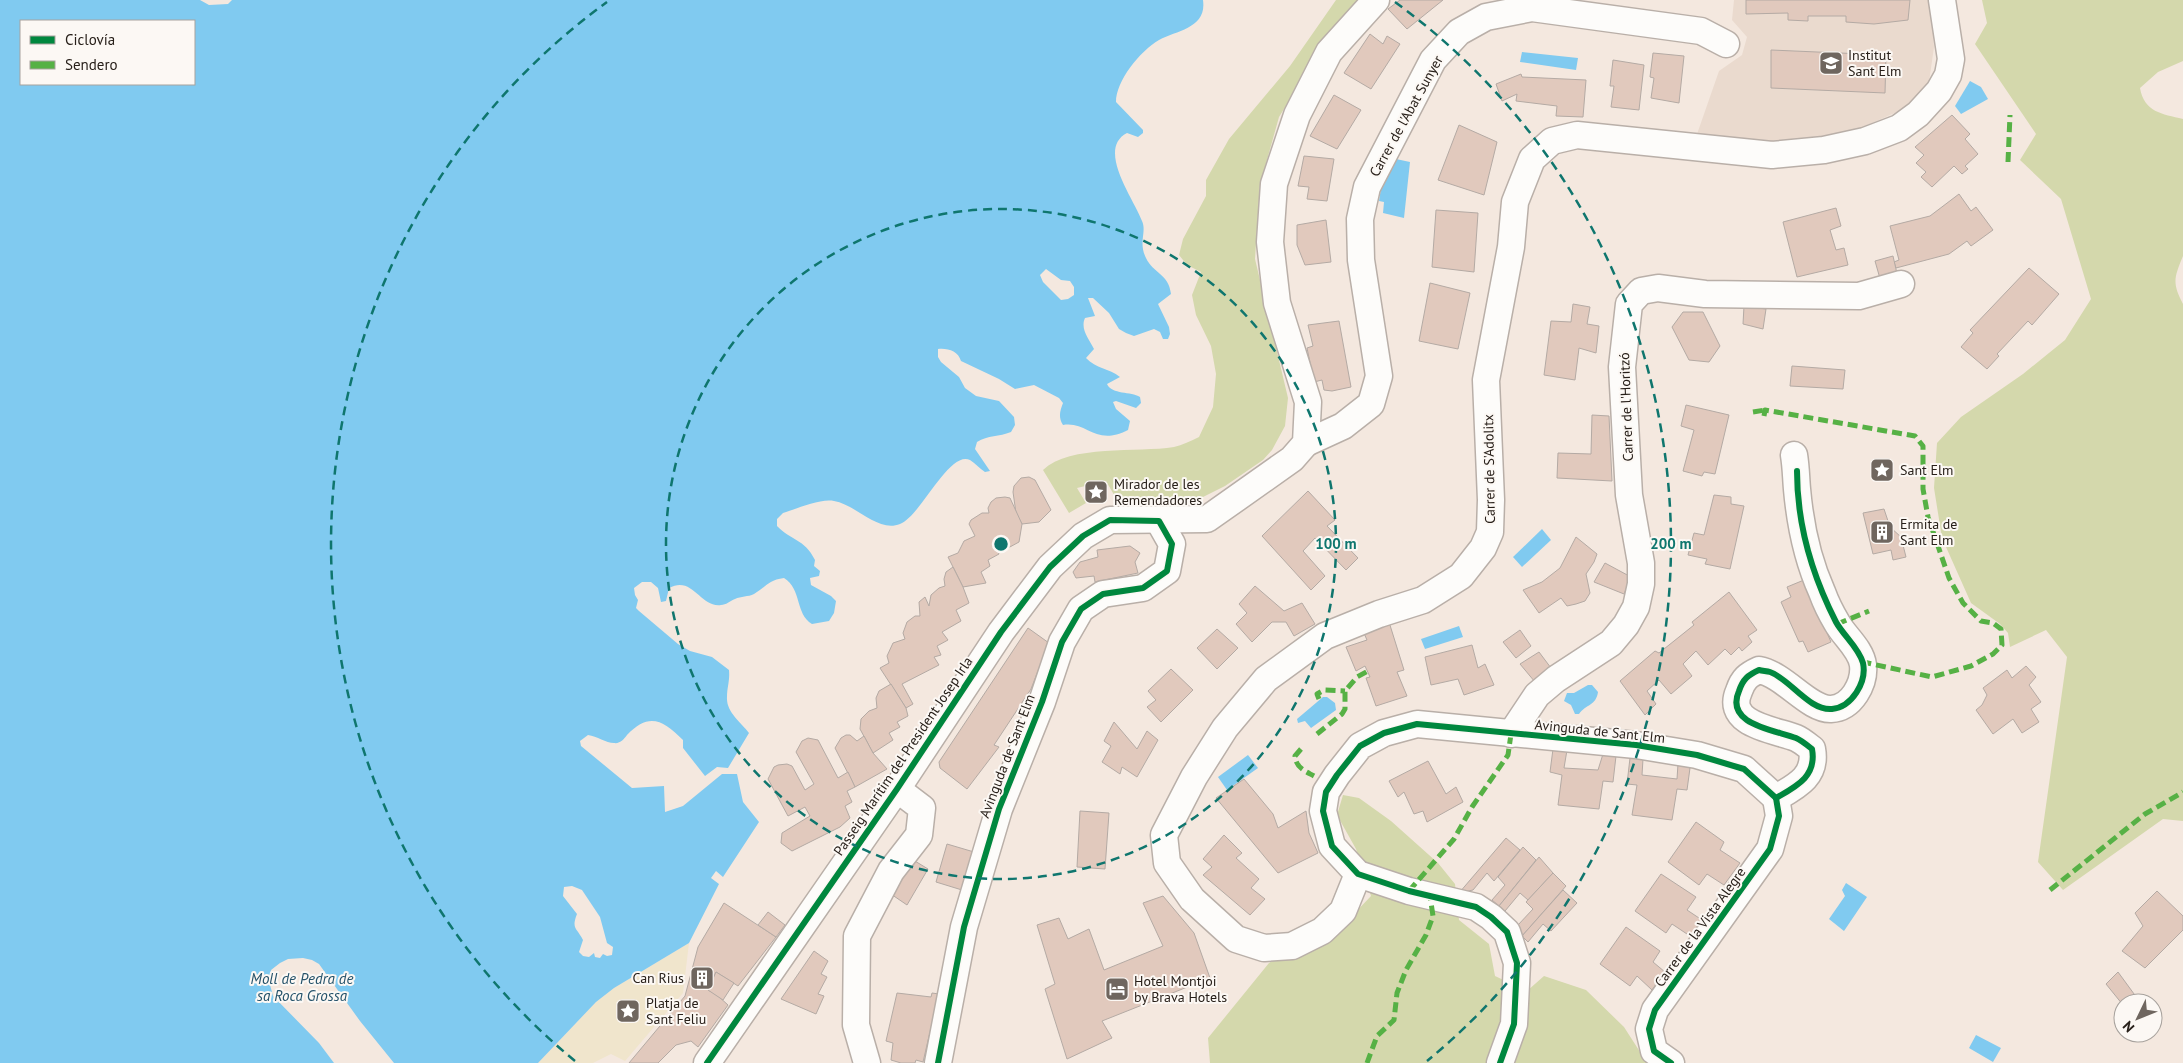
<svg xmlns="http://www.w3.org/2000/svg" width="2183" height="1063" viewBox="0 0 2183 1063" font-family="'PT Sans',sans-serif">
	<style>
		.education { fill: #eadace }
		.green { fill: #d4d8ac }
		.sand { fill: #f0e5cc }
		.water { fill: #80caf0; fill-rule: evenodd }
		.pier { fill: #f4e8df }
		.building { fill: #e1c9bd; stroke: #b4aaa4 }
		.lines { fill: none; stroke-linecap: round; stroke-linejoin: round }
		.street-casing { stroke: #b9afa8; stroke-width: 29 }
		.street { stroke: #fdfcfa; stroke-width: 26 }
		.quiet { stroke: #56b145; stroke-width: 5; stroke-dasharray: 10 5; stroke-linecap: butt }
		.cycleway-casing { stroke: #fcf8f4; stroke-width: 9 }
		.cycleway { stroke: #00873e; stroke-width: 6 }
		.ring { fill: none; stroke: #0f766e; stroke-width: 2.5; stroke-dasharray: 9 6 }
		.labels { text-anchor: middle; stroke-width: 4; stroke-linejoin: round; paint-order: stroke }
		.poi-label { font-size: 14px; fill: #28201a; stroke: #fcf8f4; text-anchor: start }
		.street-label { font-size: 14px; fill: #28201a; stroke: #fcf8f4 }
		.water-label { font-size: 15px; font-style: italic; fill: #25526a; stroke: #fcf8f4 }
		.centre { fill: #0f766e; stroke: #fcf8f4; stroke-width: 2.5 }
		.ring-label { font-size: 15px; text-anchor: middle; font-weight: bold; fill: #0f766e; stroke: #fcf8f4; stroke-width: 4; stroke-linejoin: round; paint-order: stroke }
	</style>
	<rect width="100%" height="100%" fill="#f4e8df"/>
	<!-- education -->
	<path class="education" d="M1734,0H1931L1934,47L1929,82L1906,108L1865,126L1817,141H1725L1696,137L1719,71L1742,55L1747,37L1732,20Z"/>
	<!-- green -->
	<g class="green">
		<path d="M1336,0H1359L1337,24L1279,117L1260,185L1255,259L1288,398L1285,426L1272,450L1263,460L1225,486L1191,503L1159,507L1117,500L1106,481L1077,488L1086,503L1069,513L1043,470C1070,444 1138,453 1174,447C1182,445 1191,441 1199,437L1213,407L1216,374L1211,346L1196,315L1192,295L1201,272L1187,265L1179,255L1183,239L1206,196V180L1229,139L1290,66Z"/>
		<path d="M1982,0H2183V61L2158,72L2140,88C2144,112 2162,114 2183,119V256C2174,278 2172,283 2183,304V821L2163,819L2063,890L2038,862L2067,657L2046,630L2010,647L2008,633L2000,624L1971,603L1942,538L1934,488L1937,443L1961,417L2023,374L2065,340L2091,299L2061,199L2020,160L2036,134L1975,44L1987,23Z"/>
		<path d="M1343,795L1359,798L1391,821L1438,863L1455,884L1459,920L1489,944L1495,976L1527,991L1544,976L1586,990L1624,1027L1642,1055L1652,1063H1210L1208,1038L1269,963L1352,916L1371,896L1356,849L1337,815Z"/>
	</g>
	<!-- sand -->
	<path class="sand" d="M689,943L683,993L625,1061L611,1054L593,1063H538L596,1002L614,988Z"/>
	<!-- water -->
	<g class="water">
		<path d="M0,0H200L209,5L228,4L232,0H1203C1207,28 1178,30 1159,40C1140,51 1116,81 1116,102L1143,130V133L1138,137L1127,133C1096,149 1134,199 1142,221C1147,232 1138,242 1146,258C1153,273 1169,274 1171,294L1158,304L1169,327L1170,334L1168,339H1163L1160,332L1154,329L1134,336L1126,333L1119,329L1109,313L1093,298H1088L1095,316L1085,318C1080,329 1089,339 1094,349L1086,358C1096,369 1109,368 1120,377L1107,384C1112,395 1131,391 1140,397L1141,403L1136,408L1116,401L1113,402L1116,409L1130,421L1128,430C1095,447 1088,421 1063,425C1058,417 1060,411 1063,403L1059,398L1034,385L1015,389L999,379L961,361C958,351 948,348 938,349V357L941,362L959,377L965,388L976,396L999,401L1014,417L1015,425L1011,432C999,437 988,435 977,442L975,449L990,471L985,472C980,469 975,463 970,460C949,450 921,516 900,524C878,533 857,505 834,501C821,498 796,509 783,513L777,519V526C791,541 804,538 815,560L814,566L820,571L819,576L810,578L811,585L831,596L836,601L834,613L829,621L812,624C795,614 802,589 784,578C768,580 766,587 754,594C748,597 741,596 735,599C730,601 726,605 721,605C700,608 693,575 669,588L666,601L661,602L658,588L651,582H642L634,588L635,595L638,600L636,608L639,611L678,644L690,651L712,657L729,670C730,681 727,687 727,697C726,712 741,722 749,733L728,768L717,767L705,776L683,748V740C663,720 649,712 627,735C624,739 620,744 614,743C606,743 597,736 588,735L580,741L581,746L632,788L664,786L665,812L683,806L722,774H737L743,802L759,822L723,877L716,871L711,878L719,884L689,943L614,988L596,1002L538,1063H0ZM21,21H194V84H21ZM1046,269L1061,280L1070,281L1074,287V295L1068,299L1061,300L1043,282L1040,275ZM572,886L582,890L600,917L607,943L613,947L612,955L607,956L603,954L600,958L595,957L594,953L589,957L583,956L579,952L583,940C577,928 571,929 577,914L563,896L564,887Z"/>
		<path d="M1522,52L1578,58L1576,70L1520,62Z"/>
		<path d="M1970,81L1981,87L1988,99L1961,114L1955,106Z"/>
		<path d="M1396,159L1410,162L1404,218L1383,213L1384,202L1379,201L1382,182Z"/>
		<path d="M1542,529L1551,540L1522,567L1513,557Z"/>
		<path d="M1459,626L1463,637L1425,649L1421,639Z"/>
		<path d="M1588,685H1592L1598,692C1596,706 1586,704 1579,714H1575L1571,705L1564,701L1567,693H1574Z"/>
		<path d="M1323,697H1327L1335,703L1336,710L1311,728L1305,721L1298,723L1297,719Z"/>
		<path d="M1248,755L1258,768L1227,790L1218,777Z"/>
		<path d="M1846,883L1867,897L1844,931L1829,919L1845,896L1842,890Z"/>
		<path d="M1976,1035L2001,1048L1993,1062L1969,1048Z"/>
	</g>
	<!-- pier -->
	<path class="pier" d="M303,958L312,960L319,964L360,1021L394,1063H334L319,1043L273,996L269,981L271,970L280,963L288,959Z"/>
	<!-- building -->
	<g class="building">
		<path d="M1400,0H1443L1407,29L1388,9Z"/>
		<path d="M1746,0H1910L1908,20L1874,24L1846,22V16H1808V21L1788,20V13L1746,14Z"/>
		<path d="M1370,34L1383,44L1387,36L1400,44L1371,89L1344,73Z"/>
		<path d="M1771,50L1886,55L1885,93L1771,88Z"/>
		<path d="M1653,53L1684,56L1679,103L1651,98L1654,78L1650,77Z"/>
		<path d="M1613,60L1644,65L1639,110L1611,107L1614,86H1610Z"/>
		<path d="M1521,74L1522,77L1586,80L1583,117L1556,116L1557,106L1516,101L1517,94L1502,101L1496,84Z"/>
		<path d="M1334,95L1361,110L1337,149L1310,136Z"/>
		<path d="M1952,115L1970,134L1965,139L1978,154L1965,166L1968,169L1962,174L1954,166L1932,187L1921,177L1926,172L1916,163L1924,155L1915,147Z"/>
		<path d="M1459,125L1497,142L1484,195L1438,180Z"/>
		<path d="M1304,156L1334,159L1327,201L1307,199L1309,187L1298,186Z"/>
		<path d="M1959,194L1971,211L1976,207L1993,230L1971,246L1967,241L1949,254L1896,268L1894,262L1899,260L1890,226L1930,216Z"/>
		<path d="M1836,208L1841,226L1830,230L1836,250L1844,248L1848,265L1797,277L1783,222Z"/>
		<path d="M1436,210L1478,213L1474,272L1432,267Z"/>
		<path d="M1326,220L1331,262L1305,265L1297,245V225Z"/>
		<path d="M1893,256L1898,278L1881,282L1875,261Z"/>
		<path d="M2029,268L2059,294L2032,325L2028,321L1997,354L1999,356L1987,369L1961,347L1973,333L1970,330Z"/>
		<path d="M1430,283L1470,293L1458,349L1419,341Z"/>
		<path d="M1573,304L1590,307L1587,324L1599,326L1596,353L1579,348L1575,380L1544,375L1551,321L1571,322Z"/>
		<path d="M1744,306L1766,309L1763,329L1743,324Z"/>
		<path d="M1683,312H1703L1720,346L1709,362L1689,360L1672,327Z"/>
		<path d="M1339,321L1351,387L1332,391L1324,390L1322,380L1314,382L1307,348L1313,346L1308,325Z"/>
		<path d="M1792,366L1845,370L1843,389L1790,386Z"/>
		<path d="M1686,405L1729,415L1715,474L1704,472L1702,476L1683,471L1694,430L1681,426Z"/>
		<path d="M1592,415L1609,416L1612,481L1557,478L1558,453L1591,454Z"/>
		<path d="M1029,477L1035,480L1051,510L1039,522L1022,524L1016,513L1013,492L1014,486L1021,478Z"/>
		<path d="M1308,491L1335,520L1327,526L1358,558L1346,570L1315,538L1303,551L1325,576L1311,590L1262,536Z"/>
		<path d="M1714,495L1731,497V504L1744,506L1730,569L1705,564L1707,559L1688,555L1694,533L1704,535Z"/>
		<path d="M1005,497L1010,498L1022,524L1019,542L1008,548L1005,544L997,549L999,554L988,560L990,566L981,572L986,583L963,587L948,557L958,553L964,541L975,536L969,524L971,520L982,513H989L988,508L991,502L996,498Z"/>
		<path d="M1884,509L1890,527L1901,537L1906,557L1893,560L1891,550L1873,554L1863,513Z"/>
		<path d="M1576,537L1597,554L1594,562L1586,574L1590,593L1585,601L1576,604L1567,606L1561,598L1539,613L1523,590L1542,582L1560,568Z"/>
		<path d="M1130,546L1140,553L1135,562L1138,573L1095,582L1094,576L1076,578L1073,572L1080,562L1098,557L1097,550Z"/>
		<path d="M1605,563L1631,577L1624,594L1594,582Z"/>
		<path d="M953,567L963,587L969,603L956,610L961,621L942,632L948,640L937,646L941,655L934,657L939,665L902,684L913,704L906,708L880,668L889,663L887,656L893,643L905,639L903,633L907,622L915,616H920L919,602L925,597L929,606L931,595L939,588L945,586L944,579L946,572Z"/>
		<path d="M1804,580L1831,642L1808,652L1803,641L1799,642L1781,602L1791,597L1787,587Z"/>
		<path d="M1255,586L1284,611L1302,603L1315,624L1294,636L1286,622H1272L1252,642L1236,624L1247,613L1239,604Z"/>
		<path d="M1729,592L1757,630L1748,636L1752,642L1742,651L1739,647L1731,655L1725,649L1708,665L1696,651L1683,664L1692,676L1671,694L1659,680L1647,691L1656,704L1645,715L1620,681L1655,651L1659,653L1694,625L1692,622Z"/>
		<path d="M1389,622L1404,670L1397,672L1407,696L1376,706L1366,678L1370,677L1365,666L1356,671L1346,647L1367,640L1363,631Z"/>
		<path d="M1028,628L1049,643L1031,689L994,745L999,747L967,789L940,768L939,762Z"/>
		<path d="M1217,629L1238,648L1217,669L1197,648Z"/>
		<path d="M1520,630L1531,646L1516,658L1503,642Z"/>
		<path d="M1472,645L1478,668L1485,664L1494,685L1464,695L1458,679L1431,685L1425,657Z"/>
		<path d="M1539,652L1551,668L1535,682L1520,664Z"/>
		<path d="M2026,666L2036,677L2029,685L2041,702L2031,709L2039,722L2022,733L2013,719L1993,734L1976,710L1982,705L1987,695L1983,688L2007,670L2012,678Z"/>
		<path d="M1171,669L1193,690L1161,722L1147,707L1156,700L1148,691Z"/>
		<path d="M891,684L906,708L908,716L897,722L900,727L889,733L893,740L873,753L860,729L861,719L869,711L877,708L876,698L879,691Z"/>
		<path d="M1114,722L1137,749L1147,731L1158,740L1137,777L1122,767L1120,774L1102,762L1111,746L1104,741Z"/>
		<path d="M846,735H850L857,741L864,736L873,753L887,769L855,787L835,748L841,738Z"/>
		<path d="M808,738L818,740L838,778L848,772L855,787L847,791L852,802L845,806L850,818L840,827L792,851L781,843L782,833L810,816L805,807L788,816L768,779L774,767L778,765L787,764L792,766L805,790L814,784L796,752L802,741Z"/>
		<path d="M1553,749L1567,750L1564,768L1598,770L1603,754L1616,756L1613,782L1603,781L1599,809L1558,805L1562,775L1550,772Z"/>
		<path d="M1630,758L1643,759L1642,775L1677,779L1678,764L1690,768L1687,790L1677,789L1672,820L1632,815L1637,785L1627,784Z"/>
		<path d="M1428,761L1446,794L1456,787L1463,802L1427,822L1423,811L1414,814L1404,792L1398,797L1389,781Z"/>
		<path d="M1244,779L1273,814L1278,828L1306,811L1309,833L1318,853L1278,873L1216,798Z"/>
		<path d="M1080,811L1109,813L1105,869L1077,867Z"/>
		<path d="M1696,822L1724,842L1720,850L1740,863L1724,885L1707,874L1699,885L1668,862Z"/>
		<path d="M1224,835L1242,853L1236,858L1259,879L1251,888L1265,899L1250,915L1203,875L1212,867L1203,859Z"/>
		<path d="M1506,838L1520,850L1494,881L1487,873L1473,890L1459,893Z"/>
		<path d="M947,844L974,852L962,890L936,882Z"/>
		<path d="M1523,847L1536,860L1499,906L1492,900L1505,885L1498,877Z"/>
		<path d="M1539,857L1553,873L1528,900L1520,893L1505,911L1499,906Z"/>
		<path d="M910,858L928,869L907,905L888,892Z"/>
		<path d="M1553,873L1566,886L1522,936L1518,925L1533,909L1526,902Z"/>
		<path d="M1661,874L1696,897L1687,910L1702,920L1690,936L1672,924L1666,933L1635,911Z"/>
		<path d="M1563,890L1577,903L1551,931L1543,924L1528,942L1522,936Z"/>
		<path d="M2157,891L2183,916V930L2145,968L2122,951L2143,926L2135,913Z"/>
		<path d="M1163,896L1194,933L1210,978L1102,1021L1112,1038L1067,1059L1045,989L1055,984L1037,925L1059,918L1068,939L1089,929L1104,970L1163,946L1143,903Z"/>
		<path d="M724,903L776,937L738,986L716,972L708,990L717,995L728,1005L698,1047L691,1041L676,1045L658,1063H629L685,996L698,947Z"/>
		<path d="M768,912L785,925L776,937L758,925Z"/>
		<path d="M1626,927L1660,951L1653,962L1665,972L1652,990L1637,976L1630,986L1600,964Z"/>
		<path d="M814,951L828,961L821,974L827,977L818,994L824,996L816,1014L781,999Z"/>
		<path d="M716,972L734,983L723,1000L708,990Z"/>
		<path d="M2118,972L2137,998L2130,1003H2123V1005L2106,984Z"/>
		<path d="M897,993L931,997L932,993L939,994L923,1062L916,1060L915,1063H901L891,1060L893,1043L886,1041Z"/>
	</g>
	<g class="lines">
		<!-- street casing -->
		<g class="street-casing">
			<g id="street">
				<path d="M1306,443L1343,426L1371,404L1379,376L1361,260L1360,219L1367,187L1433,60L1459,32L1486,17L1532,8L1701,31L1726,44"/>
				<path d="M1511,734L1537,695L1556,679L1611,643L1626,625L1636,607L1641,584V563L1629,495L1622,367L1629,304L1641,291L1658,288L1705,294L1859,296L1901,284"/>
				<path d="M1776,798C1797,786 1817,776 1812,749C1807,745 1801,740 1796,738C1776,730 1724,725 1739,691C1743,679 1748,675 1759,670C1785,675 1809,710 1831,709C1852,708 1865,683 1863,665C1861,649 1844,636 1837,623C1831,613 1826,603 1822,592C1808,561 1800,523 1797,489C1796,478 1796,467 1794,455"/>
				<path d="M1358,874L1343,911L1322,931L1292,946L1264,948L1236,939L1192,899L1167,863L1164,835L1194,777L1225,728L1266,679L1325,636L1379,614L1423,600L1461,576L1483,548L1490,532L1491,500L1486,380L1511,247L1515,202L1532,159L1552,141L1577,135L1772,155L1824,150L1865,141L1899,128L1918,114L1939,91L1948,75L1951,59L1942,0"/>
				<path d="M707,1063L897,789L1001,632L1050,567L1083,536L1110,520L1207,519L1292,459L1306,443L1308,402L1277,303L1270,242L1274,184L1297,115L1329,52L1376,0"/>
				<path d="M867,1063L856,1025L857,936L891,871L919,835L922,808L897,789"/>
				<path d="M938,1063L964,927L999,809L1042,702L1062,642L1081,609L1103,594L1143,588L1167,571L1172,544L1159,521"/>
				<path d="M1500,1063L1514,1024L1517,963L1507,932L1491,917L1476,907L1409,891L1358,874L1332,846L1323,811L1326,792L1337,775L1360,746L1384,733L1417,724L1636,745L1697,755L1744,769L1776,798"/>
				<path d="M1671,1063L1654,1051L1649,1029L1655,1010L1770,849L1779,816L1776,798"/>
			</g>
		</g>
		<!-- street -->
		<use href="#street" class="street"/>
		<!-- quiet -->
		<g class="quiet">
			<path d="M2008,162L2010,115"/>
			<path d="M1753,412L1765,410"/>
			<path d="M1764,416L1765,410L1915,436L1923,446V489L1928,517L1949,578L1963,603L1981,621L1993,623L2001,629L2002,645L1993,654L1971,666L1932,677L1863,662"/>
			<path d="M1837,624L1869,611"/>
			<path d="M1319,699L1317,694L1324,690L1345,691"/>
			<path d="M1317,734L1342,714L1345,709V691L1357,677L1368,671"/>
			<path d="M1301,749L1295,756C1296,768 1305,771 1314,776"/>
			<path d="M2050,890L2145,814L2183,792"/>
			<path d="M1409,891L1454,839L1472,807L1508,755L1511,734"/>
			<path d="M1367,1063L1377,1036L1394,1020L1397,993L1406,970L1426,935L1433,916L1430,896"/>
		</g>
		<!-- cycleway casing -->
		<g class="cycleway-casing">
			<g id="cycleway">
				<path d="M1776,798C1797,786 1817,776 1812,749C1807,745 1801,740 1796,738C1776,730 1724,725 1739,691C1743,679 1748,675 1759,670C1763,671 1767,671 1770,672C1790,679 1809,711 1832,709C1852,707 1867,682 1863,663C1859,648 1843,635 1836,622C1812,575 1797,523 1797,471"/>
				<path d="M707,1063L897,789L1001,632L1050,567L1083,536L1110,520L1159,521L1172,544L1167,571L1143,588L1103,594L1081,609L1062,642L1042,702L999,809L964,927L938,1063"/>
				<path d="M1500,1063L1514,1024L1517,963L1507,932L1491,917L1476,907L1409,891L1358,874L1332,846L1323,811L1326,792L1337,775L1360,746L1384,733L1417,724L1636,745L1697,755L1744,769L1776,798"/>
				<path d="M1671,1063L1654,1051L1649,1029L1655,1010L1770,849L1779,816L1776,798"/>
			</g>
		</g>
		<!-- cycleway -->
		<use href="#cycleway" class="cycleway"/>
	</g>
	<!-- distance rings -->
	<g class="ring">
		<circle cx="1001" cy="544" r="335"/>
		<path d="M575 1061A670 670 0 0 1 607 2M1395 2A670 670 0 0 1 1427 1061"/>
	</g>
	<!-- icons -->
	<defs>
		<g id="school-square" transform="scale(1.25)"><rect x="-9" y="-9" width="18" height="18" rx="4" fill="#6f665f" stroke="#fcf8f4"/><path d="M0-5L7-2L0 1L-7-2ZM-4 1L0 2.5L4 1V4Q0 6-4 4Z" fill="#fff"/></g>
		<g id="sight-square" transform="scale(1.25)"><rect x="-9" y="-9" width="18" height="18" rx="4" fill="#6f665f" stroke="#fcf8f4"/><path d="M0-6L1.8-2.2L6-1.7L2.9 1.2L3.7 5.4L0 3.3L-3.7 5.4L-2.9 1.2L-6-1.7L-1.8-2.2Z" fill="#fff"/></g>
		<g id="building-square" transform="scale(1.25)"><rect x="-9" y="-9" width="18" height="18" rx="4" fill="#6f665f" stroke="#fcf8f4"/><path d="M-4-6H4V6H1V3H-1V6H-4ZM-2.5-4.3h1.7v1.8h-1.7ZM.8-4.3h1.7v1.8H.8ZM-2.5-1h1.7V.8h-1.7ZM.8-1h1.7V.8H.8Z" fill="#fff"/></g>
		<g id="hotel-square" transform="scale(1.25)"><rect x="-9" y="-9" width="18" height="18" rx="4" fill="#6f665f" stroke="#fcf8f4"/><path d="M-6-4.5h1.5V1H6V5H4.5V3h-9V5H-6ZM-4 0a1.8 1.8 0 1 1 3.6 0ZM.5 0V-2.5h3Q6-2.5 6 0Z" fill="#fff"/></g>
	</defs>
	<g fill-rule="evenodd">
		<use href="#school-square" x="1831" y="63"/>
		<use href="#sight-square" x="1882" y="470"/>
		<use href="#sight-square" x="1096" y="492"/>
		<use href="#building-square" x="1882" y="532"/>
		<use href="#building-square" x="702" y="978"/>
		<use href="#hotel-square" x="1117" y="989"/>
		<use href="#sight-square" x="628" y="1011"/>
	</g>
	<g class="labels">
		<!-- poi labels -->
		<g class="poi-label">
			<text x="1848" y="60">Institut<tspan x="1848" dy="16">Sant Elm</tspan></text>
			<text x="1900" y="475">Sant Elm</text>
			<text x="1114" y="489">Mirador de les<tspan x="1114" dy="16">Remendadores</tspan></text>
			<text x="1900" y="529">Ermita de<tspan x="1900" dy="16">Sant Elm</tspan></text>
			<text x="684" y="983" text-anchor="end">Can Rius</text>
			<text x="1134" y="986">Hotel Montjoi<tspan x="1134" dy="16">by Brava Hotels</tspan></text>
			<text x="646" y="1008">Platja de<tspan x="646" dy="16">Sant Feliu</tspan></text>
		</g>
		<!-- street labels -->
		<g class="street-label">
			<text transform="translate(1406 116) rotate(-61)" y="5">Carrer de l'Abat Sunyer</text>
			<text transform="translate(1626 407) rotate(-92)" y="5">Carrer de l'Horitzó</text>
			<text transform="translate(1489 469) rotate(-91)" y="5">Carrer de S'Adolitx</text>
			<text transform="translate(1600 731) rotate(6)" y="5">Avinguda de Sant Elm</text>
			<text transform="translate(903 756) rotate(-56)" y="5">Passeig Marítim del President Josep Irla</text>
			<text transform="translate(1007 756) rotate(-69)" y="5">Avinguda de Sant Elm</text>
			<text transform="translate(1700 927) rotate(-54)" y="5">Carrer de la Vista Alegre</text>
		</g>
		<!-- water labels -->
		<g class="water-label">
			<text x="302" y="984">Moll de Pedra de<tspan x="302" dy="17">sa Roca Grossa</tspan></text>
		</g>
	</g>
	<circle cx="1001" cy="544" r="8" class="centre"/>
	<g class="ring-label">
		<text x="1336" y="549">100 m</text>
		<text x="1671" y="549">200 m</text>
	</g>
	<!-- legend -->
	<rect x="20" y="20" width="175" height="65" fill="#fcf8f4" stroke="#a7a29d"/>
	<rect x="30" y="36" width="25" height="8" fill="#00873e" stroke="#a7a29d"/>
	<text x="65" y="45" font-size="15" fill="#28201a">Ciclovía</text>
	<rect x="30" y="61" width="25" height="8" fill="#56b145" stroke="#a7a29d"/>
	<text x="65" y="70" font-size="15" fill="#28201a">Sendero</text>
	<!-- north arrow -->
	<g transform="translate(2138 1018) rotate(227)"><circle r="24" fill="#fcf8f4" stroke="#a7a29d"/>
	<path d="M0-4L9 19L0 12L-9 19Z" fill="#6f665f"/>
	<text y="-8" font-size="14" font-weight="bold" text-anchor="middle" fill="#28201a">N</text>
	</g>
</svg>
